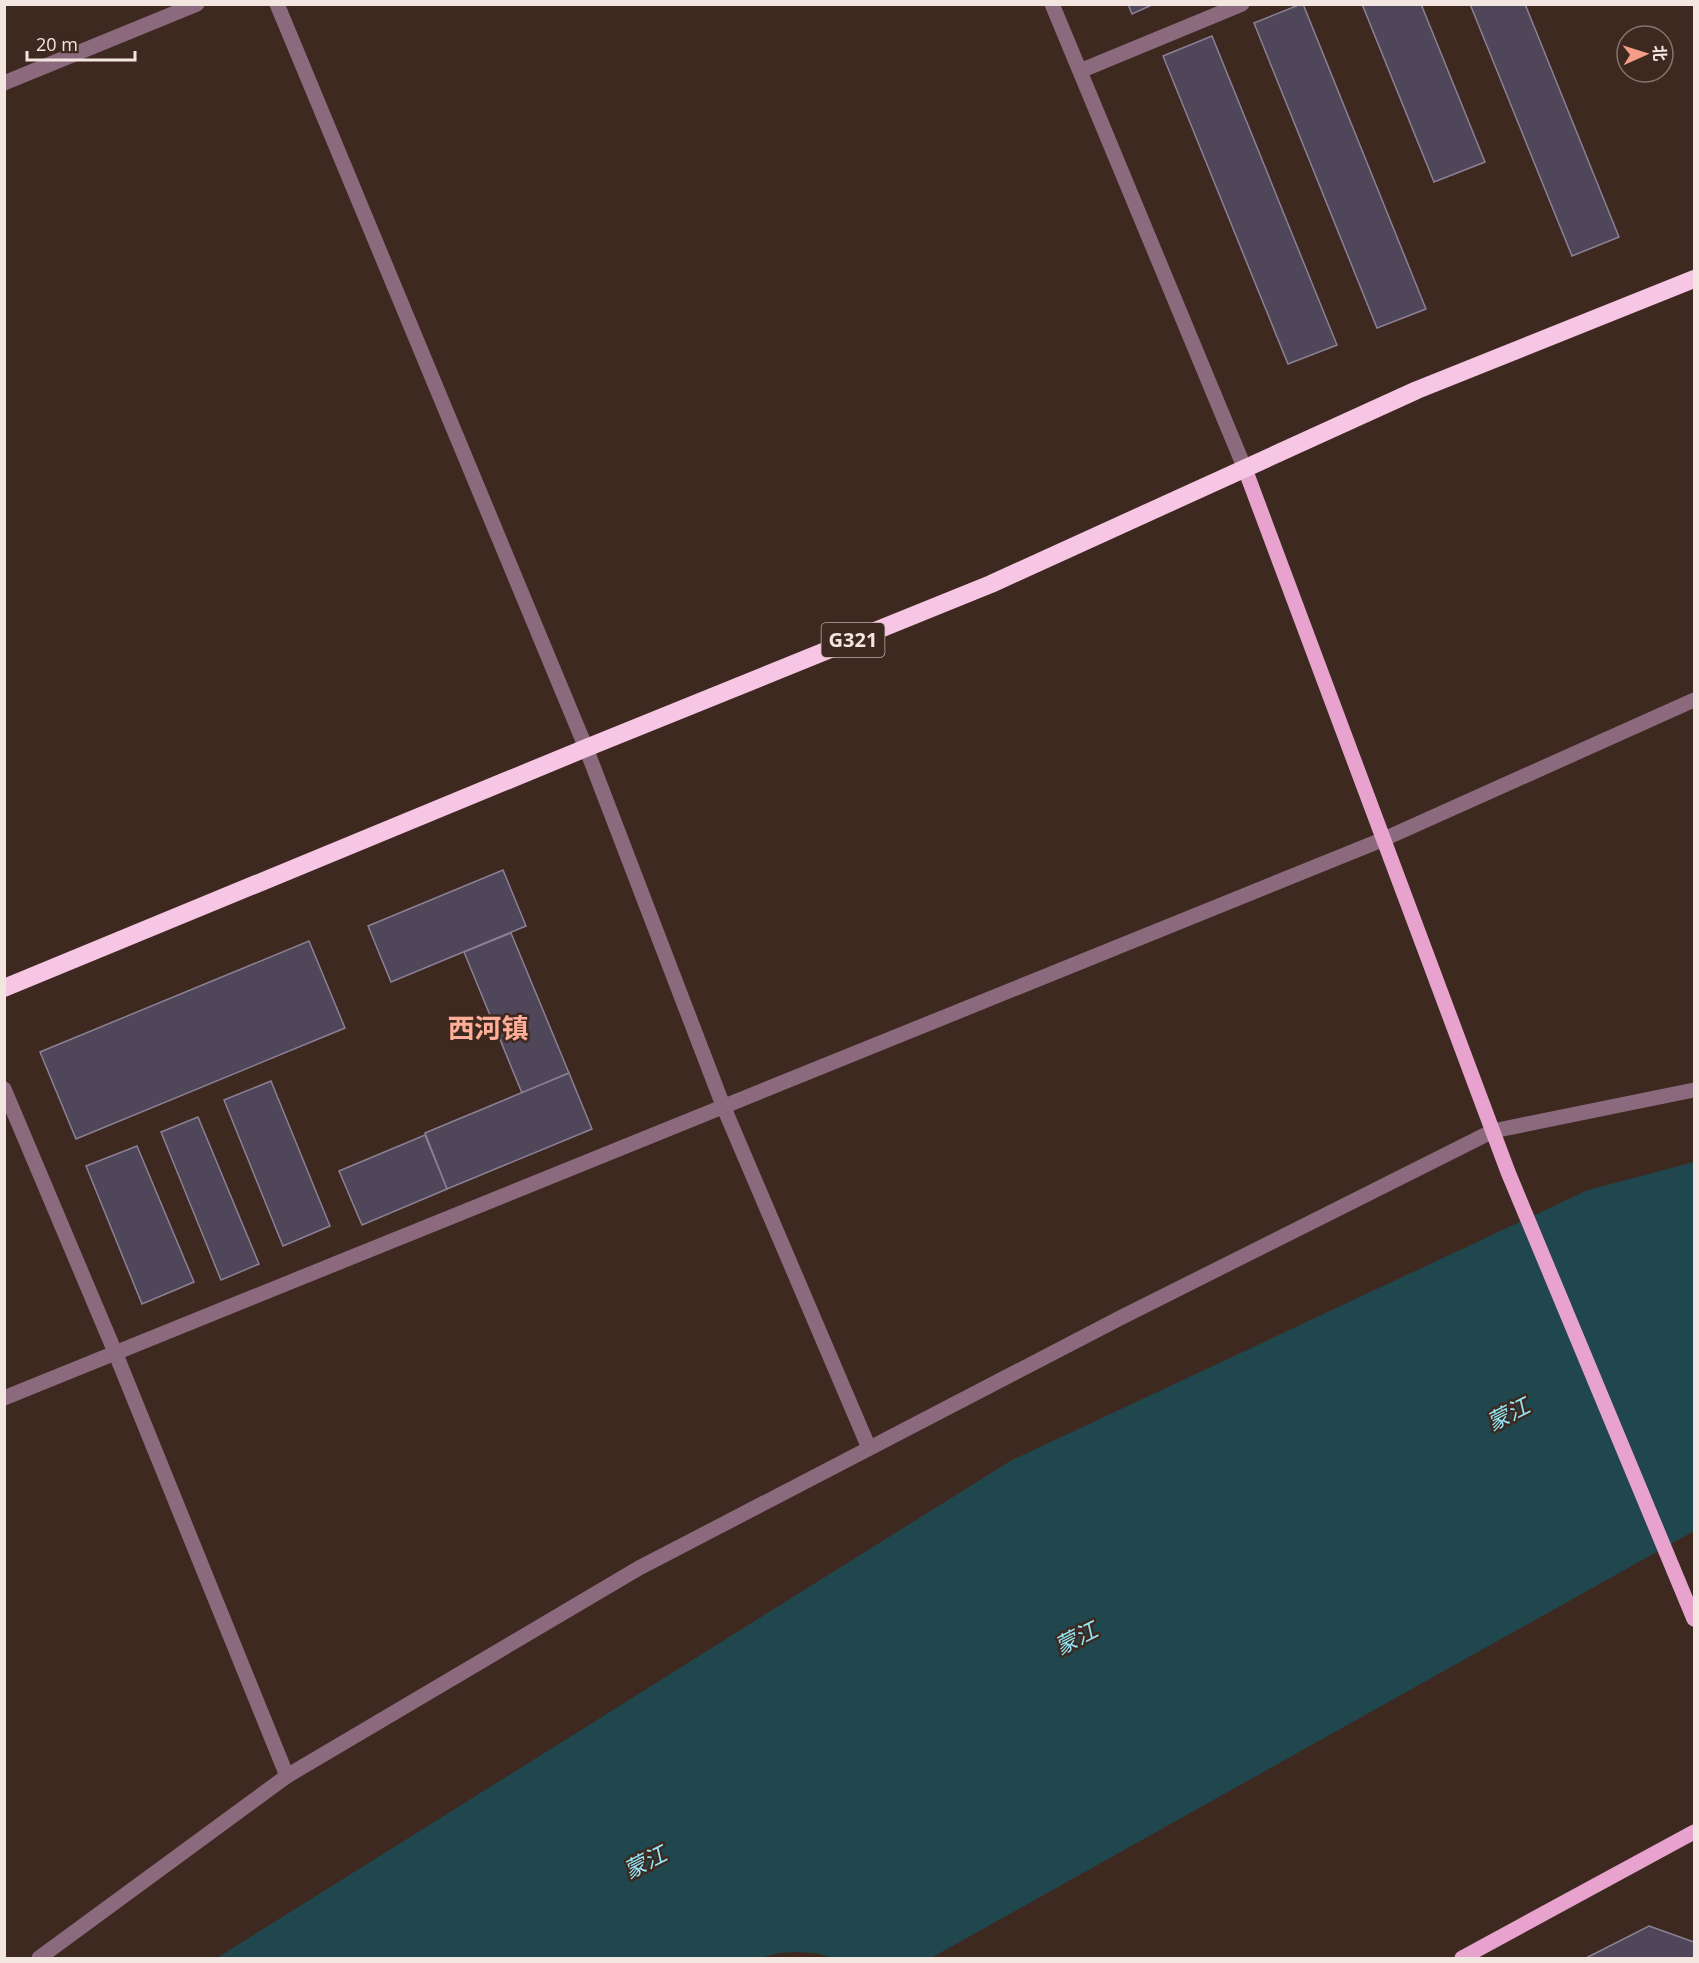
<svg xmlns="http://www.w3.org/2000/svg" width="1699" height="1963" viewBox="0 0 1699 1963" font-family="'Open Sans','Noto Sans SC',sans-serif">
	<style>
		.water { fill: #20474e }
		.building { fill: #50465a; stroke: #8b8096; stroke-width: 1.5 }
		.lines { fill: none; stroke-linecap: round; stroke-linejoin: round }
		.minor { stroke: #8b6a7e; stroke-width: 15 }
		.major { stroke: #e7a3ce; stroke-width: 15 }
		.highway { stroke: #f8c6e5; stroke-width: 18 }
		.labels { text-anchor: middle; stroke-width: 5; stroke-linejoin: round; paint-order: stroke }
		.shield { fill: #3e2920; stroke: #bdada6; stroke-width: 1.5 }
		.shield-label { font-size: 20px; font-weight: bold; fill: #f3e5df }
		.water-label { font-size: 22px; font-style: italic; fill: #92e8f8; stroke: #3e2920 }
		.district-label { font-size: 27px; font-weight: bold; fill: #feae99; stroke: #3e2920 }
	</style>
	<rect width="100%" height="100%" fill="#3e2920"/>
	<!-- water -->
	<path class="water" d="M1694,1162V1531L931,1958H834L815,1953L797,1952L779,1953L760,1958H217L1012,1460L1588,1190Z"/>
	<!-- building -->
	<g class="building">
		<path d="M1128,4H1154L1132,14Z"/>
		<path d="M1301,4H1303L1426,309L1377,328L1254,23Z"/>
		<path d="M1362,4H1421L1485,162L1434,182Z"/>
		<path d="M1470,4H1525L1619,237L1572,256Z"/>
		<path d="M1212,36L1337,345L1288,364L1163,56Z"/>
		<path d="M503,870L526,926L391,982L368,926Z"/>
		<path d="M511,933L569,1073L522,1093L464,952Z"/>
		<path d="M309,941L345,1028L76,1139L40,1052Z"/>
		<path d="M569,1073L592,1129L447,1189L425,1133Z"/>
		<path d="M271,1081L330,1226L283,1246L224,1100Z"/>
		<path d="M198,1117L259,1264L221,1280L161,1132Z"/>
		<path d="M425,1135L447,1189L362,1225L339,1171Z"/>
		<path d="M137,1146L194,1282L142,1304L86,1166Z"/>
		<path d="M1649,1926L1694,1942V1958H1586Z"/>
	</g>
	<g class="lines">
		<!-- minor -->
		<g class="minor">
			<path d="M277,4L586,748L724,1108L869,1448"/>
			<path d="M1052,4L1245,469"/>
			<path d="M1080,71L1242,4"/>
			<path d="M4,83L197,4"/>
			<path d="M4,1089L115,1352L287,1776"/>
			<path d="M4,1398L1384,839L1694,700"/>
			<path d="M39,1958L287,1776L639,1568L1122,1317L1493,1131L1694,1090"/>
		</g>
		<!-- major -->
		<g class="major">
			<path d="M1245,469L1508,1172L1694,1619"/>
			<path d="M1462,1958L1694,1832"/>
		</g>
		<!-- highway -->
		<path class="highway" d="M4,988L586,748L991,584L1417,390L1694,279"/>
	</g>
	<g class="labels">
		<!-- shield labels -->
		<rect class="shield" x="821.5" y="623" width="63" height="34" rx="4.5"/>
		<g class="shield-label">
			<text x="853" y="647">G321</text>
		</g>
		<!-- water labels -->
		<g class="water-label">
			<text transform="translate(1508 1414) rotate(-27)" y="8">蒙江</text>
			<text transform="translate(1076 1638) rotate(-27)" y="8">蒙江</text>
			<text transform="translate(645 1862) rotate(-27)" y="8">蒙江</text>
		</g>
		<!-- district labels -->
		<g class="district-label">
			<text x="488" y="1038">西河镇</text>
		</g>
	</g>
	<!-- border -->
	<rect width="1699" height="1963" fill="none" stroke="#f3e5df" stroke-width="12"/>
	<!-- north arrow -->
	<g transform="translate(1645 54) rotate(87)"><circle r="28" fill="#3e2920" stroke="#86746c" stroke-width="1.5"/>
	<path d="M0-4.5L10 22L0 15L-10 22Z" fill="#f49e88"/>
	<text y="-9" font-size="16" font-weight="bold" text-anchor="middle" fill="#f3e5df">北</text>
	</g>
	<!-- scale -->
	<path d="M27 51v9h108v-9" fill="none" stroke="#f3e5df" stroke-width="3"/>
	<text x="36" y="51" font-size="18" fill="#f3e5df" stroke="#3e2920" stroke-width="4.5" paint-order="stroke">20 m</text>
</svg>
